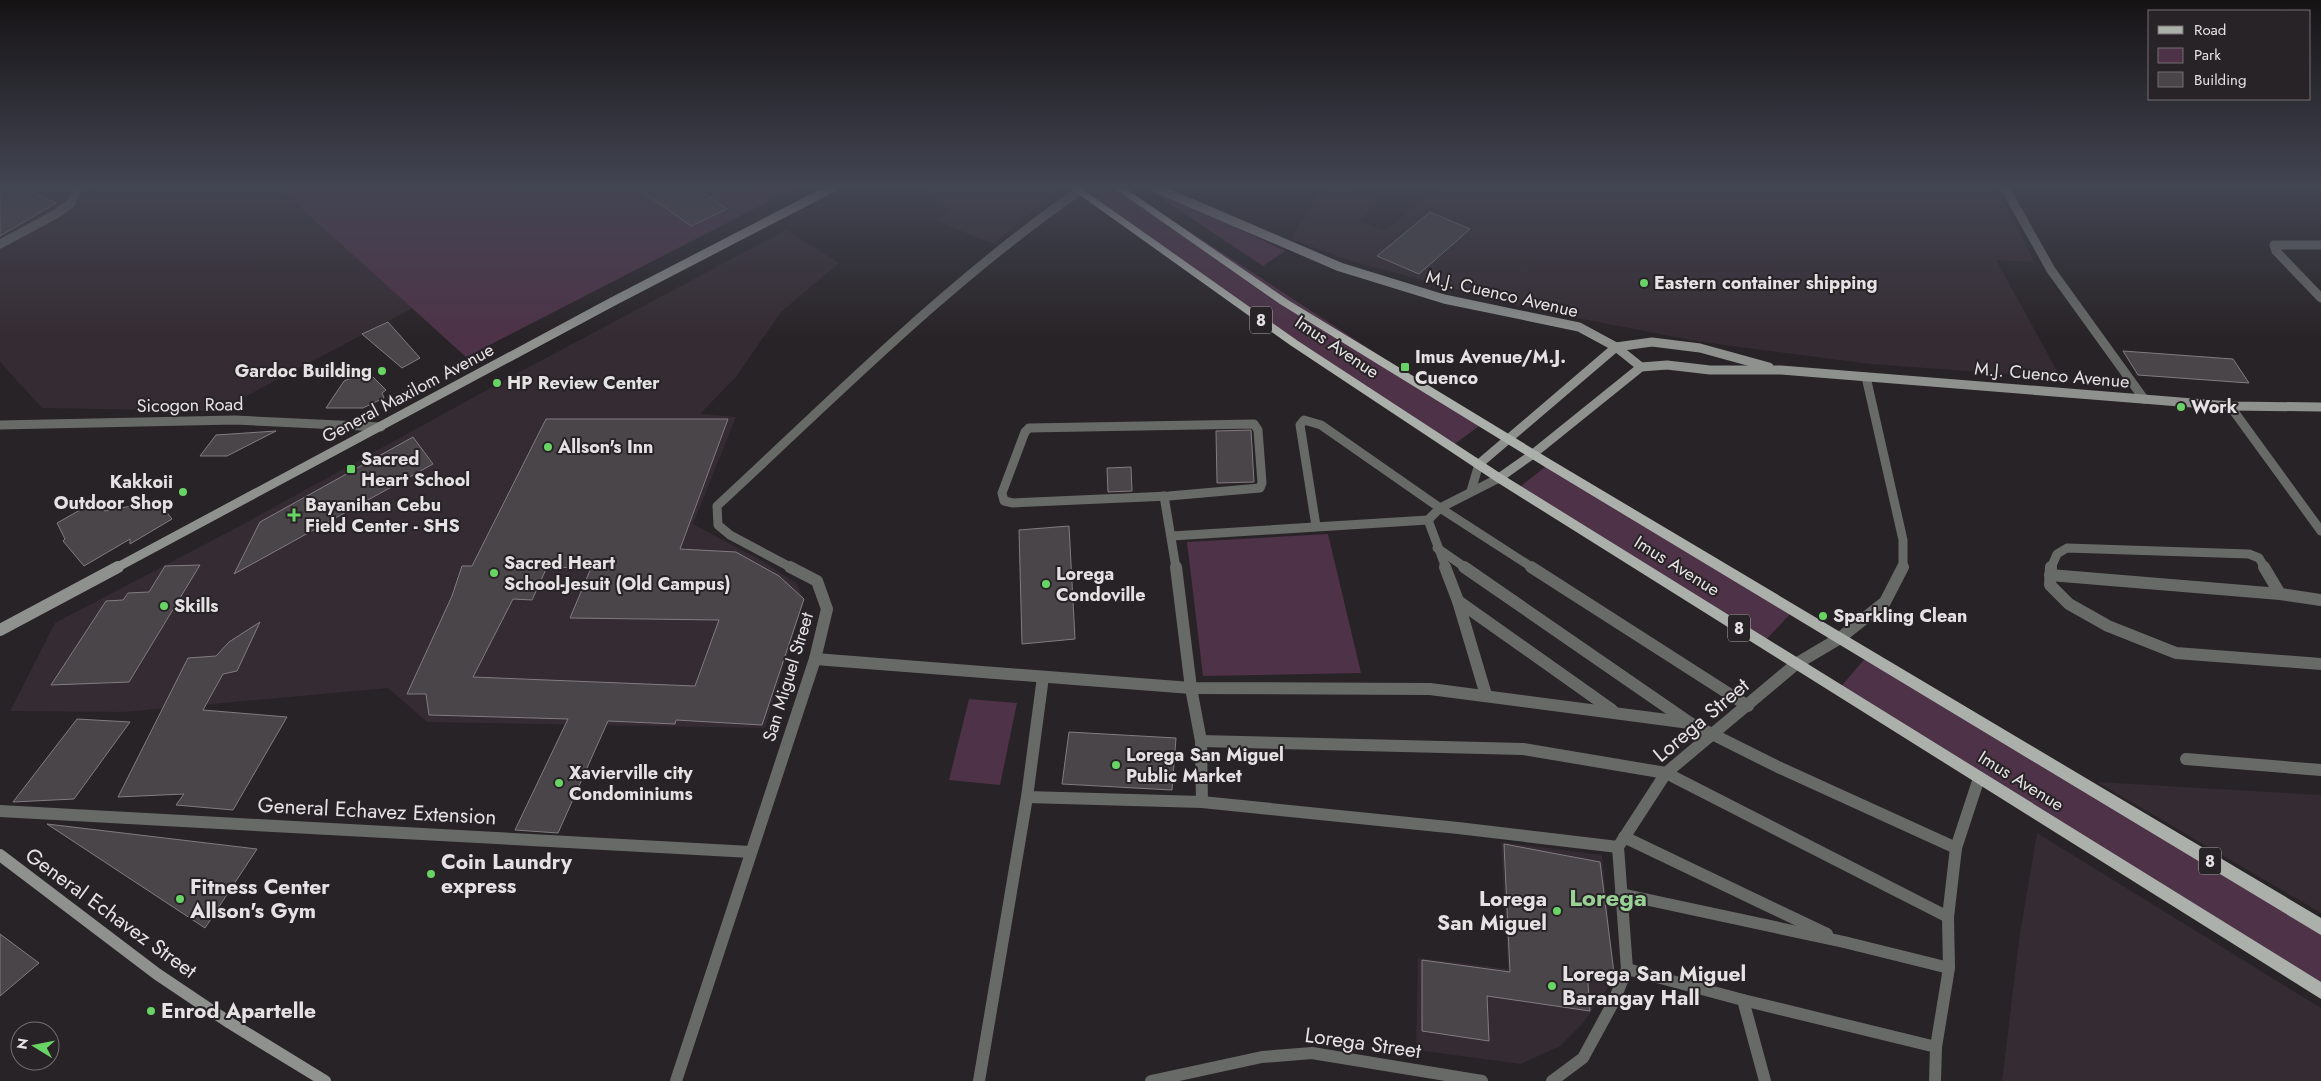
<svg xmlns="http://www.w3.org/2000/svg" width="2321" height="1081" viewBox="0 0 2321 1081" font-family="Jost,sans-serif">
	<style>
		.built { fill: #352b32 }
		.green { fill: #4e3247 }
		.building { fill: #4a4549; stroke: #827c80; fill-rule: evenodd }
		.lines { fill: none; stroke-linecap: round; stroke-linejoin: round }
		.street-far1 { stroke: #686a68; stroke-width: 9 }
		.street { stroke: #686a68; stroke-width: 12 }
		.secondary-far1 { stroke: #8e918e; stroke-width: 9 }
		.secondary { stroke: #8e918e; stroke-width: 12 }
		.primary { fill: #acb0ab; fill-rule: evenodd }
		.poi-dot { fill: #68d465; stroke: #282326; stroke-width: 2 }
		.labels { text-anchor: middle; stroke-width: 4; stroke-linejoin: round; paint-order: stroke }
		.shield { fill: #282326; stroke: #aca9ab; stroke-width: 1 }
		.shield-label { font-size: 16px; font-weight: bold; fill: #e5e2e4 }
		.poi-label { font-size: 18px; font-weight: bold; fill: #e5e2e4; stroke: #282326; text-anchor: start }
		.street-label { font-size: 18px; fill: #e5e2e4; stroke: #282326 }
		.near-street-label { font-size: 21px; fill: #e5e2e4; stroke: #282326 }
		.near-poi-label { font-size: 21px; font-weight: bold; fill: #e5e2e4; stroke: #282326; text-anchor: start }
		.near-quarter-label { font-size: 24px; font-weight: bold; fill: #99d095; stroke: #282326 }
	</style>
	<rect width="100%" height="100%" fill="#282326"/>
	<!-- built -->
	<g class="built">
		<path d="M0,188H90L88,193L102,188H280L415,307L218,411L42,408L0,362Z"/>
		<path d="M918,188H1053L1062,194L1024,217L994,244L936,221L950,211Z"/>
		<path d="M1322,188H1347L1380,199L1360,221L1385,231L1436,188H1998L2034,262L1996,260L2061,378L1870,364L1731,346L1690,340L1531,309L1351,261L1291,239Z"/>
		<path d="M786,230L839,263L781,312L736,377L700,414L736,417L693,524L764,562L797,584L804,600L765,728L427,722L388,688L123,712L10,711L55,623L236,528L516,374Z"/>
		<path d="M2097,782L2321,795V913Z"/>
		<path d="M2037,833L2321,1008V1081H2002L2020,933Z"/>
		<path d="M1501,842L1602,855L1614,979L1583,1023L1560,1046L1521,1064L1416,1050L1418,958L1508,969Z"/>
	</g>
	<!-- green -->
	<g class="green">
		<path d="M279,188H795L466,357Z"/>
		<path d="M1075,188H1123L1483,423L1452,446L1294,343Z"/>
		<path d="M1146,188H1154L1285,251L1263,266Z"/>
		<path d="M1549,464L1794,610L1763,643L1517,489Z"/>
		<path d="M1328,534L1361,673L1203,676L1187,542Z"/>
		<path d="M1868,655L2321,927V989L1838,690Z"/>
		<path d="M969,699L1017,703L1000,785L949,780Z"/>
	</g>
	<!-- building -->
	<g class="building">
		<path d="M0,188H22L56,203L0,236Z"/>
		<path d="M637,188H696L727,209L691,226Z"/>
		<path d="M1430,212L1470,229L1419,274L1377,256Z"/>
		<path d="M388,322L420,358L402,368L362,334Z"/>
		<path d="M2123,351L2233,359L2249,383L2138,375Z"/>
		<path d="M367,371L386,390L382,393L384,398L363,408H326L344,381Z"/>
		<path d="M546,419H728L680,549L736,552L779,576L804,599L762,725L676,720L675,724L608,721L558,833L515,830L568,719L429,715L426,694H407L452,596L462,566H472ZM547,567L591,568L570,618L719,620L695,686L473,677L513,599L532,600Z"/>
		<path d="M276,431L227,456H200L216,435Z"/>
		<path d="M1216,431L1251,430L1254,482L1217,483Z"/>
		<path d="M413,437L433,464L234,574L260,522Z"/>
		<path d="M1131,467L1132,491L1108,492L1107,468Z"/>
		<path d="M96,501L105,511L158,501L172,519L130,544V539L84,566L63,541L65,539L57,523Z"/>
		<path d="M1069,526L1075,639L1022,644L1019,530Z"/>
		<path d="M200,565L129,682L51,685L106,601L123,600L128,593L149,592L165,566Z"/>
		<path d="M260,622L237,671L223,674L203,710L287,717L233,810L176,805L184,794L118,797L188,658L216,656L229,642Z"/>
		<path d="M77,719L130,722L74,799L13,802Z"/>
		<path d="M1069,732L1176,738L1172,790L1062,784Z"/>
		<path d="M47,824L106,831L257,849L205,928Z"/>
		<path d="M1504,844L1600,862L1614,973L1587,970L1590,1011L1487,996L1489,1041L1422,1031V960L1510,972Z"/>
		<path d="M0,934L39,963L0,996Z"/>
	</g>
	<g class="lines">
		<!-- street-far1 -->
		<g class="street-far1">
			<path d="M2005,188L2051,270L2144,399"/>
			<path d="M0,244L56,214L71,203L77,188"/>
			<path d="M2321,245H2274L2276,251L2321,298"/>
			<path d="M1866,377L1903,540V568"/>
			<path d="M2230,406L2321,531"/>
			<path d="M1254,424L1258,430L1262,483L1260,488L1169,496L1013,503L1004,501L1002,493L1025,432L1029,428Z"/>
			<path d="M0,425L235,420L381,427"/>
			<path d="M1471,491L1479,464"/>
			<path d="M1164,496L1176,568"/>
			<path d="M1428,520L1446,568"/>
			<path d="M1316,526L1300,425L1304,420L1321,425L1440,508L1533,568"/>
			<path d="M1172,536L1428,520L1440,508L1499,478"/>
			<path d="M1437,548L1466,568"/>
			<path d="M792,568L730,535L718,525L717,506C834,398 948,282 1079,191"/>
			<path d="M2051,568L2057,554L2067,548L2249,554L2259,558L2265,568"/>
		</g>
		<!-- street -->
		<g class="street">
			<path d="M1176,567L1191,688L1201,741L1202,802"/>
			<path d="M1445,567L1458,601L1486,695"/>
			<path d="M1464,567L1690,723L1778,767L1956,848"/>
			<path d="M1531,567L1748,706"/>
			<path d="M2051,567L2050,585L2069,604L2108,626L2176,653L2321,664"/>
			<path d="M2264,567L2280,594"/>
			<path d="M2050,575L2280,594L2321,600"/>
			<path d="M1458,601L1612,710"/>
			<path d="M815,659L1191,688L1430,689L1690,723"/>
			<path d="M1201,741L1523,749L1666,773L1948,917"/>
			<path d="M2186,759L2321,770"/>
			<path d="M1027,797L1202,802L1458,828L1618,847"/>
			<path d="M0,811L751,852"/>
			<path d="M1624,837L1827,934"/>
			<path d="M1621,894L1844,942L1949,968"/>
			<path d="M1627,969L1743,1000L1936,1047"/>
			<path d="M1743,1000L1765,1081"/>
			<path d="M676,1081L815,659L827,609L817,581L790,567"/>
			<path d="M979,1081L1027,797L1043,677"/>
			<path d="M1151,1081L1262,1057L1312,1053L1482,1081"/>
			<path d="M1552,1081L1583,1058L1613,1003L1627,969L1618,847L1666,773L1796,664L1840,638L1885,602L1903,567"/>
			<path d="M1935,1081L1936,1047L1949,968L1948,917L1956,848L1979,778"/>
		</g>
		<!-- secondary-far1 -->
		<g class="secondary-far1">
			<path d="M1156,188L1340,267L1444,299L1579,327L1616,347L1641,367"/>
			<path d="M1479,464L1616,347L1652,342L1700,348L1769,367"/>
			<path d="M1499,478L1533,454L1641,367L1667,365L1710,370H1781L2230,406L2321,407"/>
			<path d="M116,568L612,302L832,188"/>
		</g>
		<!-- secondary -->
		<g class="secondary">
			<path d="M0,630L118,567"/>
			<path d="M0,855L157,974L230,1023L325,1081"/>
		</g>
		<!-- primary -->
		<g class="primary">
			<path d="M1070,188H1081L1298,341L1503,475L2321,982V999L1495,481L1290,345Z"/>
			<path d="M1114,188H1125L1288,300L1553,461L2321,918V935L1545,467L1280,304Z"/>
		</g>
	</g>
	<!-- sky -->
	<linearGradient id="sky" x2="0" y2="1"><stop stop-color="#161315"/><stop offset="0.55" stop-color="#424552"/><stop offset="1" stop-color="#424552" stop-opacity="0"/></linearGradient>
	<rect width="2321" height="339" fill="url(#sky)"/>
	<!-- markers -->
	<g class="poi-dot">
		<circle cx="1644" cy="283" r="5"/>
		<rect x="1400" y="362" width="10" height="10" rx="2.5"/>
		<circle cx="382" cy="371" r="5"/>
		<circle cx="497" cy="383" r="5"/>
		<circle cx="2181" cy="407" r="5"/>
		<circle cx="548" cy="447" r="5"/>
		<rect x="346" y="464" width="10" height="10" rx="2.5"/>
		<circle cx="183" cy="492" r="5"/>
		<path d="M291.5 507.5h5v5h5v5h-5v5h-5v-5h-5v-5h5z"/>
		<circle cx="494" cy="573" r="5"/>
		<circle cx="1046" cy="584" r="5"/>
		<circle cx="164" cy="606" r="5"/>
		<circle cx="1823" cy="616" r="5"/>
		<circle cx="1116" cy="765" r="5"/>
		<circle cx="559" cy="783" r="5"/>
		<circle cx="431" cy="874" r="5"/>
		<circle cx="180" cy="899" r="5"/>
		<circle cx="1557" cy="911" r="5"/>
		<circle cx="1552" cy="986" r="5"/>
		<circle cx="151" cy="1011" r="5"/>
	</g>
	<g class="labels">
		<!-- shield labels -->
		<g class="shield">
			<rect x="1250" y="306.5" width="22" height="27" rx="4"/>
			<rect x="1728" y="614.5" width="22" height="27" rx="4"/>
			<rect x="2199" y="847.5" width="22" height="27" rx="4"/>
		</g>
		<g class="shield-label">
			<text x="1261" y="326">8</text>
			<text x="1739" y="634">8</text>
			<text x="2210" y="867">8</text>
		</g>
		<!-- poi labels -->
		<g class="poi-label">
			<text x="1654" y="289">Eastern container shipping</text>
			<text x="1415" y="363">Imus Avenue/M.J.<tspan x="1415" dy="21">Cuenco</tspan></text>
			<text x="372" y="377" text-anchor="end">Gardoc Building</text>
			<text x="507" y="389">HP Review Center</text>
			<text x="2191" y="413">Work</text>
			<text x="558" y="453">Allson's Inn</text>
			<text x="361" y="465">Sacred<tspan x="361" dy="21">Heart School</tspan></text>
			<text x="173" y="488" text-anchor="end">Kakkoii<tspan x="173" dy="21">Outdoor Shop</tspan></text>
			<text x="305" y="511">Bayanihan Cebu<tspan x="305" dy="21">Field Center - SHS</tspan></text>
			<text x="504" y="569">Sacred Heart<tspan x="504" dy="21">School-Jesuit (Old Campus)</tspan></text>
			<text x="1056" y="580">Lorega<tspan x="1056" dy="21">Condoville</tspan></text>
			<text x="174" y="612">Skills</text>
			<text x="1833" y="622">Sparkling Clean</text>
			<text x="1126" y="761">Lorega San Miguel<tspan x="1126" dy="21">Public Market</tspan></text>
			<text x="569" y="779">Xavierville city<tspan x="569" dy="21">Condominiums</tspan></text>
		</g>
		<!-- street labels -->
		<g class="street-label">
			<text transform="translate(1502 294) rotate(13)" y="6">M.J. Cuenco Avenue</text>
			<text transform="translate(1337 347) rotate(34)" y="6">Imus Avenue</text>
			<text transform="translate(2052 375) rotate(5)" y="6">M.J. Cuenco Avenue</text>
			<text transform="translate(408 393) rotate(-28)" y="6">General Maxilom Avenue</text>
			<text transform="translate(190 405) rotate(-1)" y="6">Sicogon Road</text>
			<text transform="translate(1677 566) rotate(32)" y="6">Imus Avenue</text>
			<text transform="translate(788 677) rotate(-73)" y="6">San Miguel Street</text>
			<text transform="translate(2021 781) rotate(32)" y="6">Imus Avenue</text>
		</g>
		<!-- near-street labels -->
		<g class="near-street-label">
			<text transform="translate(1701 720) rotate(-40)" y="7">Lorega Street</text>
			<text transform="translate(377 811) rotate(3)" y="7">General Echavez Extension</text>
			<text transform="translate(111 913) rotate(36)" y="7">General Echavez Street</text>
			<text transform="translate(1363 1043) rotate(8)" y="7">Lorega Street</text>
		</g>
		<!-- near-poi labels -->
		<g class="near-poi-label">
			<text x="441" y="869">Coin Laundry<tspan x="441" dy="24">express</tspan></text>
			<text x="190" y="894">Fitness Center<tspan x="190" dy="24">Allson's Gym</tspan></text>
			<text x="1547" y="906" text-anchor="end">Lorega<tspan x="1547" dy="24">San Miguel</tspan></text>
			<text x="1562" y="981">Lorega San Miguel<tspan x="1562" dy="24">Barangay Hall</tspan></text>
			<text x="161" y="1018">Enrod Apartelle</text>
		</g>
		<!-- near-quarter labels -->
		<g class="near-quarter-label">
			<text x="1608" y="906">Lorega</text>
		</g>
	</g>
	<!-- legend -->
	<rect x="2148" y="10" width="162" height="90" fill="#282326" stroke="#746f72"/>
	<rect x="2158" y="26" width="25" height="8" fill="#acb0ab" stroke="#746f72"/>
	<text x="2194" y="35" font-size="15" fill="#e5e2e4">Road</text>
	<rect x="2158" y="48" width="25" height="15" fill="#4e3247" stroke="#746f72"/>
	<text x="2194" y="60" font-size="15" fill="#e5e2e4">Park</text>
	<rect x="2158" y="72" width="25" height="15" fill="#4a4549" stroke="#746f72"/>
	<text x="2194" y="85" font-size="15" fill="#e5e2e4">Building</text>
	<!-- north arrow -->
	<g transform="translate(35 1046) rotate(280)"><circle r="24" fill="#282326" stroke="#746f72"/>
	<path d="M0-4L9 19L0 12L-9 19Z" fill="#68d465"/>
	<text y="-8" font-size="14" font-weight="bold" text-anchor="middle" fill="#e5e2e4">N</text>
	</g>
</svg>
